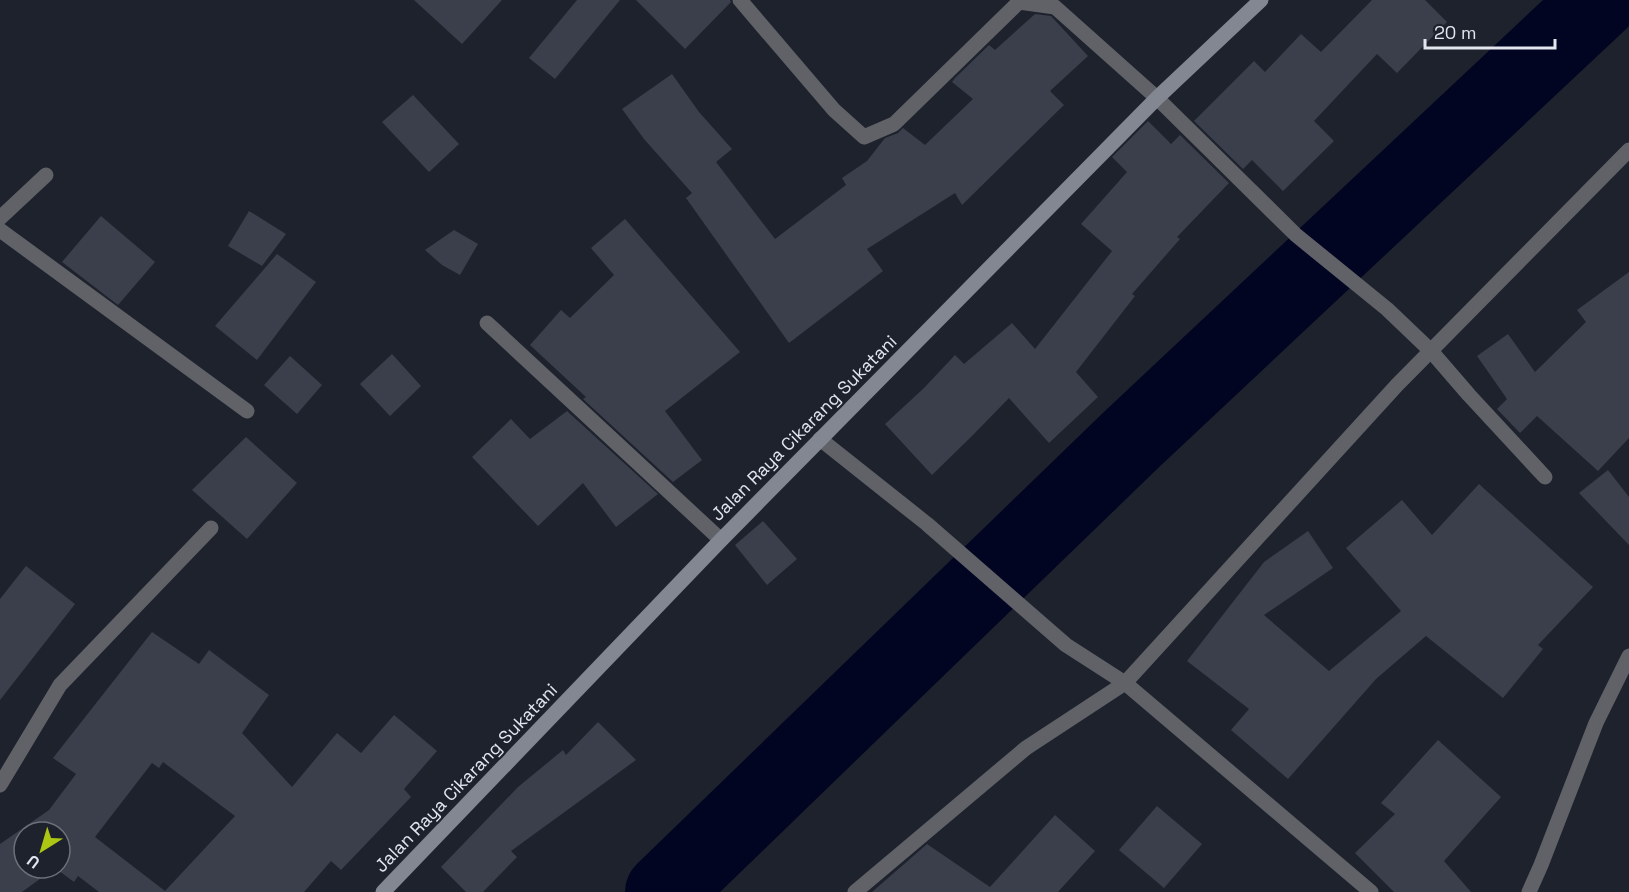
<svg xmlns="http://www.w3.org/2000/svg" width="1629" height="892" viewBox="0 0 1629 892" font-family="'Space Grotesk',sans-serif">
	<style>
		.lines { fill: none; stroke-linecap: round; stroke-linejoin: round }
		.river { stroke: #020521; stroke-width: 78 }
		.building { fill: #3a3f4b; fill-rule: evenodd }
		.minor { stroke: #606268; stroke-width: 15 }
		.secondary { stroke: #838791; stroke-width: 15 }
		.labels { text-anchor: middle; stroke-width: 4.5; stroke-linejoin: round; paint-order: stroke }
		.street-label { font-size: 18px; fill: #e3e6ee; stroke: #1d222d }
	</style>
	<rect width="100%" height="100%" fill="#1d222d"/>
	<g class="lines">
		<!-- river -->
		<path class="river" d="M664,892L1131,440L1600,0"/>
	</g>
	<!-- building -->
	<g class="building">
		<path d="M414,0H502L462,44Z"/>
		<path d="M577,0H620L555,79L529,58Z"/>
		<path d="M636,0H730L731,2L685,49Z"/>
		<path d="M1372,0H1425L1447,22L1397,73L1377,54L1314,121L1334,141L1283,191L1252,160L1243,169L1194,121L1254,61L1265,72L1301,34L1321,52Z"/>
		<path d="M1035,14L1051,16L1088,56L1050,91L1064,105L962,205L955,193L867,249L883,271L789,343L686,198L692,193L644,139L622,109L672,74L699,112L732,149L716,162L775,239L846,185L842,178L867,161L885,138L898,133L903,128L925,145L973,99L952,82L955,78L989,45L995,50Z"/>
		<path d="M413,95L459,144L429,172L382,122Z"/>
		<path d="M1148,121L1171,144L1180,135L1229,183L1177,237L1180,239L1132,294L1135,296L1076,372L1098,397L1049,443L1009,398L972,436L932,475L885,424L924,388L955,355L964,364L1012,323L1035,349L1112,251L1081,224L1127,172L1112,157Z"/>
		<path d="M249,211L286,234L262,266L228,246Z"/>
		<path d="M101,216L155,262L118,305L62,262Z"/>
		<path d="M625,219L740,352L665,411L702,460L673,482L583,399L586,397L530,345L561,310L570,318L614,275L591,248Z"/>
		<path d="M454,230L478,244L460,275L442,265L425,250Z"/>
		<path d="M277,254L316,282L257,360L215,326Z"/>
		<path d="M1629,272V438L1598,471L1537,416L1520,433L1497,409L1507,399L1477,356L1508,334L1535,372L1586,322L1577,310Z"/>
		<path d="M392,354L421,386L390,416L360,384Z"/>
		<path d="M290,356L322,385L297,414L264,385Z"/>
		<path d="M567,411L658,494L616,527L583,483L538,526L472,457L511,419L530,439Z"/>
		<path d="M246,437L297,483L247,539L192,490Z"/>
		<path d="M1608,470L1629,497V545L1579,493Z"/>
		<path d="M1479,484L1593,587L1538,645L1543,649L1503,698L1426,636L1376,679L1288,779L1231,730L1249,709L1187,661L1264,562L1308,531L1333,568L1264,615L1329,671L1401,611L1346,548L1402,500L1432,535Z"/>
		<path d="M763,521L797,559L767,585L735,545Z"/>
		<path d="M26,566L75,604L0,700V599Z"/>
		<path d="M152,632L199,664L209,650L269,695L242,733L292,787L337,733L361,753L394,715L437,751L404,789L411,797L341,870L331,861L304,892H99L78,876L74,882L55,868H60V832H24V868H55L22,892H0V844L49,810L76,774L53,758ZM163,762L235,816L165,891L95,837L152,763L159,768Z"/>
		<path d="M598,722L636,760L511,851L517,857L483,892H466L441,867L518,787L563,750L566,755Z"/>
		<path d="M1438,740L1501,797L1444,861L1471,892H1394L1355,853L1395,814L1381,803Z"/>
		<path d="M1157,806L1202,844L1164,888L1119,850Z"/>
		<path d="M1055,815L1095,851L1058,892H872L927,844L990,887Z"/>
	</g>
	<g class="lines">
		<!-- minor -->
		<g class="minor">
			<path d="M740,0L834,110L864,137L894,124L1019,2L1055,7L1157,98L1296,235L1387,309L1431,351L1469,395L1545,477"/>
			<path d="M0,218L46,175"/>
			<path d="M0,230L247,411"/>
			<path d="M487,323L721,540"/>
			<path d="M820,439L927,524L1066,645L1125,683L1371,892"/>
			<path d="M0,785L60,685L211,528"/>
			<path d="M855,892L1026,748L1125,683L1397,385L1629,150"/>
			<path d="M1529,892L1541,865L1596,723L1629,656"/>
		</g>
		<!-- secondary -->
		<path class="secondary" d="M383,892L721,540L1157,98L1261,0"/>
	</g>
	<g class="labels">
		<!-- street labels -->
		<g class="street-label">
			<text transform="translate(804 428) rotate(-45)" y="6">Jalan Raya Cikarang Sukatani</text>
			<text transform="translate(466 778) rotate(-46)" y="6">Jalan Raya Cikarang Sukatani</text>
		</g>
	</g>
	<!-- north arrow -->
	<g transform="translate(42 850) rotate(217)"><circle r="28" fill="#1d222d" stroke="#6c707a" stroke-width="1.5"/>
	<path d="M0-4.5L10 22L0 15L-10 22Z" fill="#acc613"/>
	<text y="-9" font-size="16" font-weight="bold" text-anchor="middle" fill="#e3e6ee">U</text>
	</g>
	<!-- scale -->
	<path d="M1425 39v9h130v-9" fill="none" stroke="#e3e6ee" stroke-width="3"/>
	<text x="1434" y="39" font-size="18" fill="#e3e6ee" stroke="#1d222d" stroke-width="4.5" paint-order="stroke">20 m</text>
</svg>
